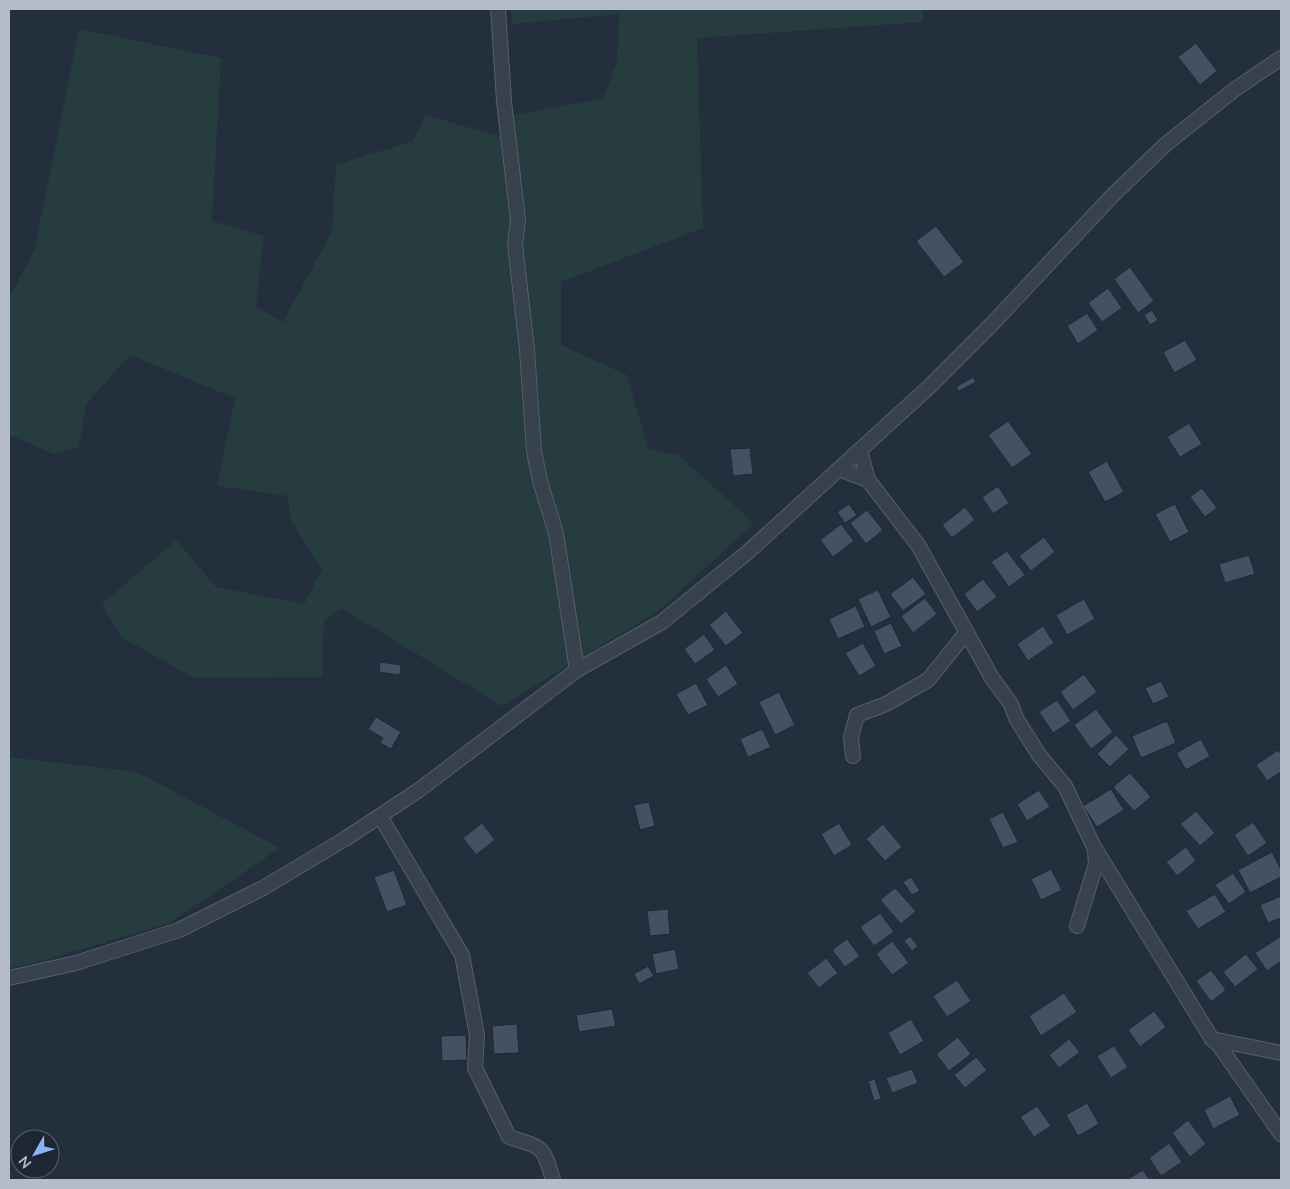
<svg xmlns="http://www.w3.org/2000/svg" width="1290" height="1189" viewBox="0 0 1290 1189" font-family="Lato,sans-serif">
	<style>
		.green { fill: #263c3f }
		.building { fill: #455162; stroke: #1f2835 }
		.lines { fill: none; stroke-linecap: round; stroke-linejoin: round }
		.minor-casing { stroke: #565f6c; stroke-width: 16 }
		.minor { stroke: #38414e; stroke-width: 14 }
	</style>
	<rect width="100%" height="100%" fill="#242f3e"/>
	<!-- green -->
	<g class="green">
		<path d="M511,9H923V22L697,38L703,228L561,282V345L627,375L648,449L678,455L754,523L657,612L502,706L341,608L324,621L322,677L194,678L121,637L102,604L176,540L216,587L304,604L322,569L290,519L288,496L217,486L235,398L130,355L86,404L79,447L54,454L9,435V298L34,251L79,29L221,58L212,221L264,236L256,307L283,322L332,231L336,165L413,141L425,115L503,137L512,115L603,99L617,61L619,14L512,24Z"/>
		<path d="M9,757L137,772L280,848L169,923L35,963L9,968Z"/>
	</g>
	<!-- building -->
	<g class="building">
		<path d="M1196,43L1217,71L1200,85L1178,57Z"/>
		<path d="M936,226L964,262L944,277L916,241Z"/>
		<path d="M1130,267L1154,301L1138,313L1114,279Z"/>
		<path d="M1108,288L1122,308L1102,322L1088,303Z"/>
		<path d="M1152,310L1158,320L1150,325L1144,315Z"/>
		<path d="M1087,313L1098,330L1078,344L1067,326Z"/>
		<path d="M1185,340L1197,360L1174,373L1163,352Z"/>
		<path d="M973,377L976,382L959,391L956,387Z"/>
		<path d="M1008,421L1032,454L1012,468L988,435Z"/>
		<path d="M1189,423L1202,444L1180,457L1167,437Z"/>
		<path d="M750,448L753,474L733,476L730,449Z"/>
		<path d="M1107,461L1124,492L1105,502L1088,472Z"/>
		<path d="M998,486L1009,503L993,514L982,497Z"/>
		<path d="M1202,488L1217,508L1205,517L1190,497Z"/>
		<path d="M849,504L857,515L845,523L837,512Z"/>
		<path d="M1175,504L1189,532L1170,542L1155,514Z"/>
		<path d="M965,507L975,520L952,538L942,525Z"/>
		<path d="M867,510L883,530L866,544L850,523Z"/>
		<path d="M841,524L854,541L833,557L820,540Z"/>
		<path d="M1044,537L1055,552L1031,571L1019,556Z"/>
		<path d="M1007,551L1025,575L1009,587L991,562Z"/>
		<path d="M1249,555L1255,574L1225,583L1219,564Z"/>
		<path d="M913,577L926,594L903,611L890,594Z"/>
		<path d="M983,579L997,597L977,612L964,594Z"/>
		<path d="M878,590L891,617L871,627L858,599Z"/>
		<path d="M925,598L937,614L913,633L901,616Z"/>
		<path d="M1084,599L1095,619L1067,635L1056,615Z"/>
		<path d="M856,606L865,627L838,639L829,619Z"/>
		<path d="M726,611L743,633L726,646L709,625Z"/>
		<path d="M891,623L902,646L884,654L874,631Z"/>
		<path d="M1043,626L1054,643L1028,661L1017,644Z"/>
		<path d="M704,634L715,650L695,664L684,649Z"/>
		<path d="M863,643L876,666L859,676L845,653Z"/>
		<path d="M380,662L401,665L400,675L379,672Z"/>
		<path d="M726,665L738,684L718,697L706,679Z"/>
		<path d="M1084,674L1097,692L1073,710L1060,692Z"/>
		<path d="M1161,681L1169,697L1153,704L1145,688Z"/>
		<path d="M696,683L708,705L688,715L676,694Z"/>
		<path d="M779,692L795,725L775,735L759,702Z"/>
		<path d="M1057,700L1071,721L1053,733L1039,712Z"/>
		<path d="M1096,709L1113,732L1091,749L1074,725Z"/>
		<path d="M376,717L401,732L391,749L380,743L383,738L368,729Z"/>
		<path d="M1167,721L1176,743L1141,758L1132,736Z"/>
		<path d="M762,729L771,747L748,757L740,739Z"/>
		<path d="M1116,735L1129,749L1110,767L1097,754Z"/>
		<path d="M1201,739L1210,756L1186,770L1176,753Z"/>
		<path d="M1278,750L1281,754V772L1267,781L1256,765Z"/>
		<path d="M1130,773L1151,797L1134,811L1113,787Z"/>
		<path d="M1111,789L1124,810L1097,827L1083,806Z"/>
		<path d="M1039,790L1050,807L1027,821L1017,804Z"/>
		<path d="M649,802L655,826L640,830L634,805Z"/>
		<path d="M1196,811L1215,833L1200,846L1180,824Z"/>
		<path d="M1003,812L1018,842L1003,848L989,819Z"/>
		<path d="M1253,822L1267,843L1248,856L1234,835Z"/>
		<path d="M482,823L495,840L476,855L463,838Z"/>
		<path d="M839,823L852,845L834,856L821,834Z"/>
		<path d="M883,824L902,847L885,861L866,839Z"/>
		<path d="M1186,847L1196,861L1177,876L1166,862Z"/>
		<path d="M1272,852L1281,870V877L1250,893L1238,870Z"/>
		<path d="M1051,869L1062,890L1041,900L1031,879Z"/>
		<path d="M394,870L407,905L387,912L374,877Z"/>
		<path d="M1233,873L1246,892L1229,904L1215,885Z"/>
		<path d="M911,877L920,891L912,895L903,882Z"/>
		<path d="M895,888L916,911L901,924L880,900Z"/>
		<path d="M1215,894L1226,912L1198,929L1186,911Z"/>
		<path d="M1281,896V918L1268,923L1260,905Z"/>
		<path d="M668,909L670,934L650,936L647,911Z"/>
		<path d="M880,913L894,932L874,946L860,927Z"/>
		<path d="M910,936L918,946L912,951L904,941Z"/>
		<path d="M1281,936V961L1267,971L1255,953Z"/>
		<path d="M847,939L860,956L845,967L832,950Z"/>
		<path d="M892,941L909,963L892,975L876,954Z"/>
		<path d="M675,949L679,969L656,974L652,954Z"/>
		<path d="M1246,954L1258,969L1235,987L1223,972Z"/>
		<path d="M826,958L838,973L819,988L807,973Z"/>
		<path d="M648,966L654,976L639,984L634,974Z"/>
		<path d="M1211,970L1226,990L1211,1002L1196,981Z"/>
		<path d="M957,980L971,1001L947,1017L933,996Z"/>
		<path d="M1064,993L1077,1012L1041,1036L1029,1016Z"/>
		<path d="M612,1009L616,1026L579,1032L576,1015Z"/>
		<path d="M1154,1011L1166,1027L1140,1047L1128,1030Z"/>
		<path d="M911,1019L924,1041L900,1055L888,1033Z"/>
		<path d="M517,1024L519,1053L494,1054L492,1026Z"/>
		<path d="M466,1035L467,1060L442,1061L441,1036Z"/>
		<path d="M958,1037L971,1054L949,1071L936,1054Z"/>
		<path d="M1069,1039L1080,1052L1059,1068L1049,1055Z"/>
		<path d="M1114,1046L1128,1067L1111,1078L1097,1056Z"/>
		<path d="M976,1057L987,1070L965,1088L954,1075Z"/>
		<path d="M912,1069L918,1083L892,1093L886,1078Z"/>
		<path d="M875,1079L881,1099L874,1101L868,1081Z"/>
		<path d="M1230,1096L1240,1115L1213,1129L1204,1110Z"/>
		<path d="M1087,1103L1099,1124L1078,1136L1066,1115Z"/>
		<path d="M1037,1106L1051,1126L1034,1137L1020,1117Z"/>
		<path d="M1188,1120L1206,1144L1190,1157L1172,1133Z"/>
		<path d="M1169,1143L1182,1162L1161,1176L1149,1158Z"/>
		<path d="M1143,1170L1150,1180H1126Z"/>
	</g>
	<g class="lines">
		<!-- minor casing -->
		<g class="minor-casing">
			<g id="minor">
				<path d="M498,9L504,101L518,220L515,244L527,350L534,451L540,481L556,533L577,670"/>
				<path d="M860,450L868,480L918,545L992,678L1011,704L1016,718L1039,755L1065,786L1094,847L1212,1039L1281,1053"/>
				<path d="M839,469L868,480"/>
				<path d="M853,756L851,737L857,715L886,704L928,680L966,633"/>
				<path d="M380,816L462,955L477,1035L475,1068L509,1137C543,1148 543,1145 553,1180"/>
				<path d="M1077,926L1096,864L1095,850"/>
				<path d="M9,978L76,963L179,930L263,888L345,839L419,790L577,670L662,622L748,552L929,387L992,324L1113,195L1166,144L1234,90L1281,58"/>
				<path d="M1212,1039L1218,1044L1281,1134"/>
			</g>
		</g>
		<!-- minor -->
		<use href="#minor" class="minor"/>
	</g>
	<!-- border -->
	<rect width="1290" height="1189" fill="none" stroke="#b4bcc9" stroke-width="20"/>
	<!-- north arrow -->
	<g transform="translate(35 1154) rotate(231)"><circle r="24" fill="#1d2633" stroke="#59626f"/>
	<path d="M0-4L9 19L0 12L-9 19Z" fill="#8ab4f8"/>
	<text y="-8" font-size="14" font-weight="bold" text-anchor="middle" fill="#b4bcc9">N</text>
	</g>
</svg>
